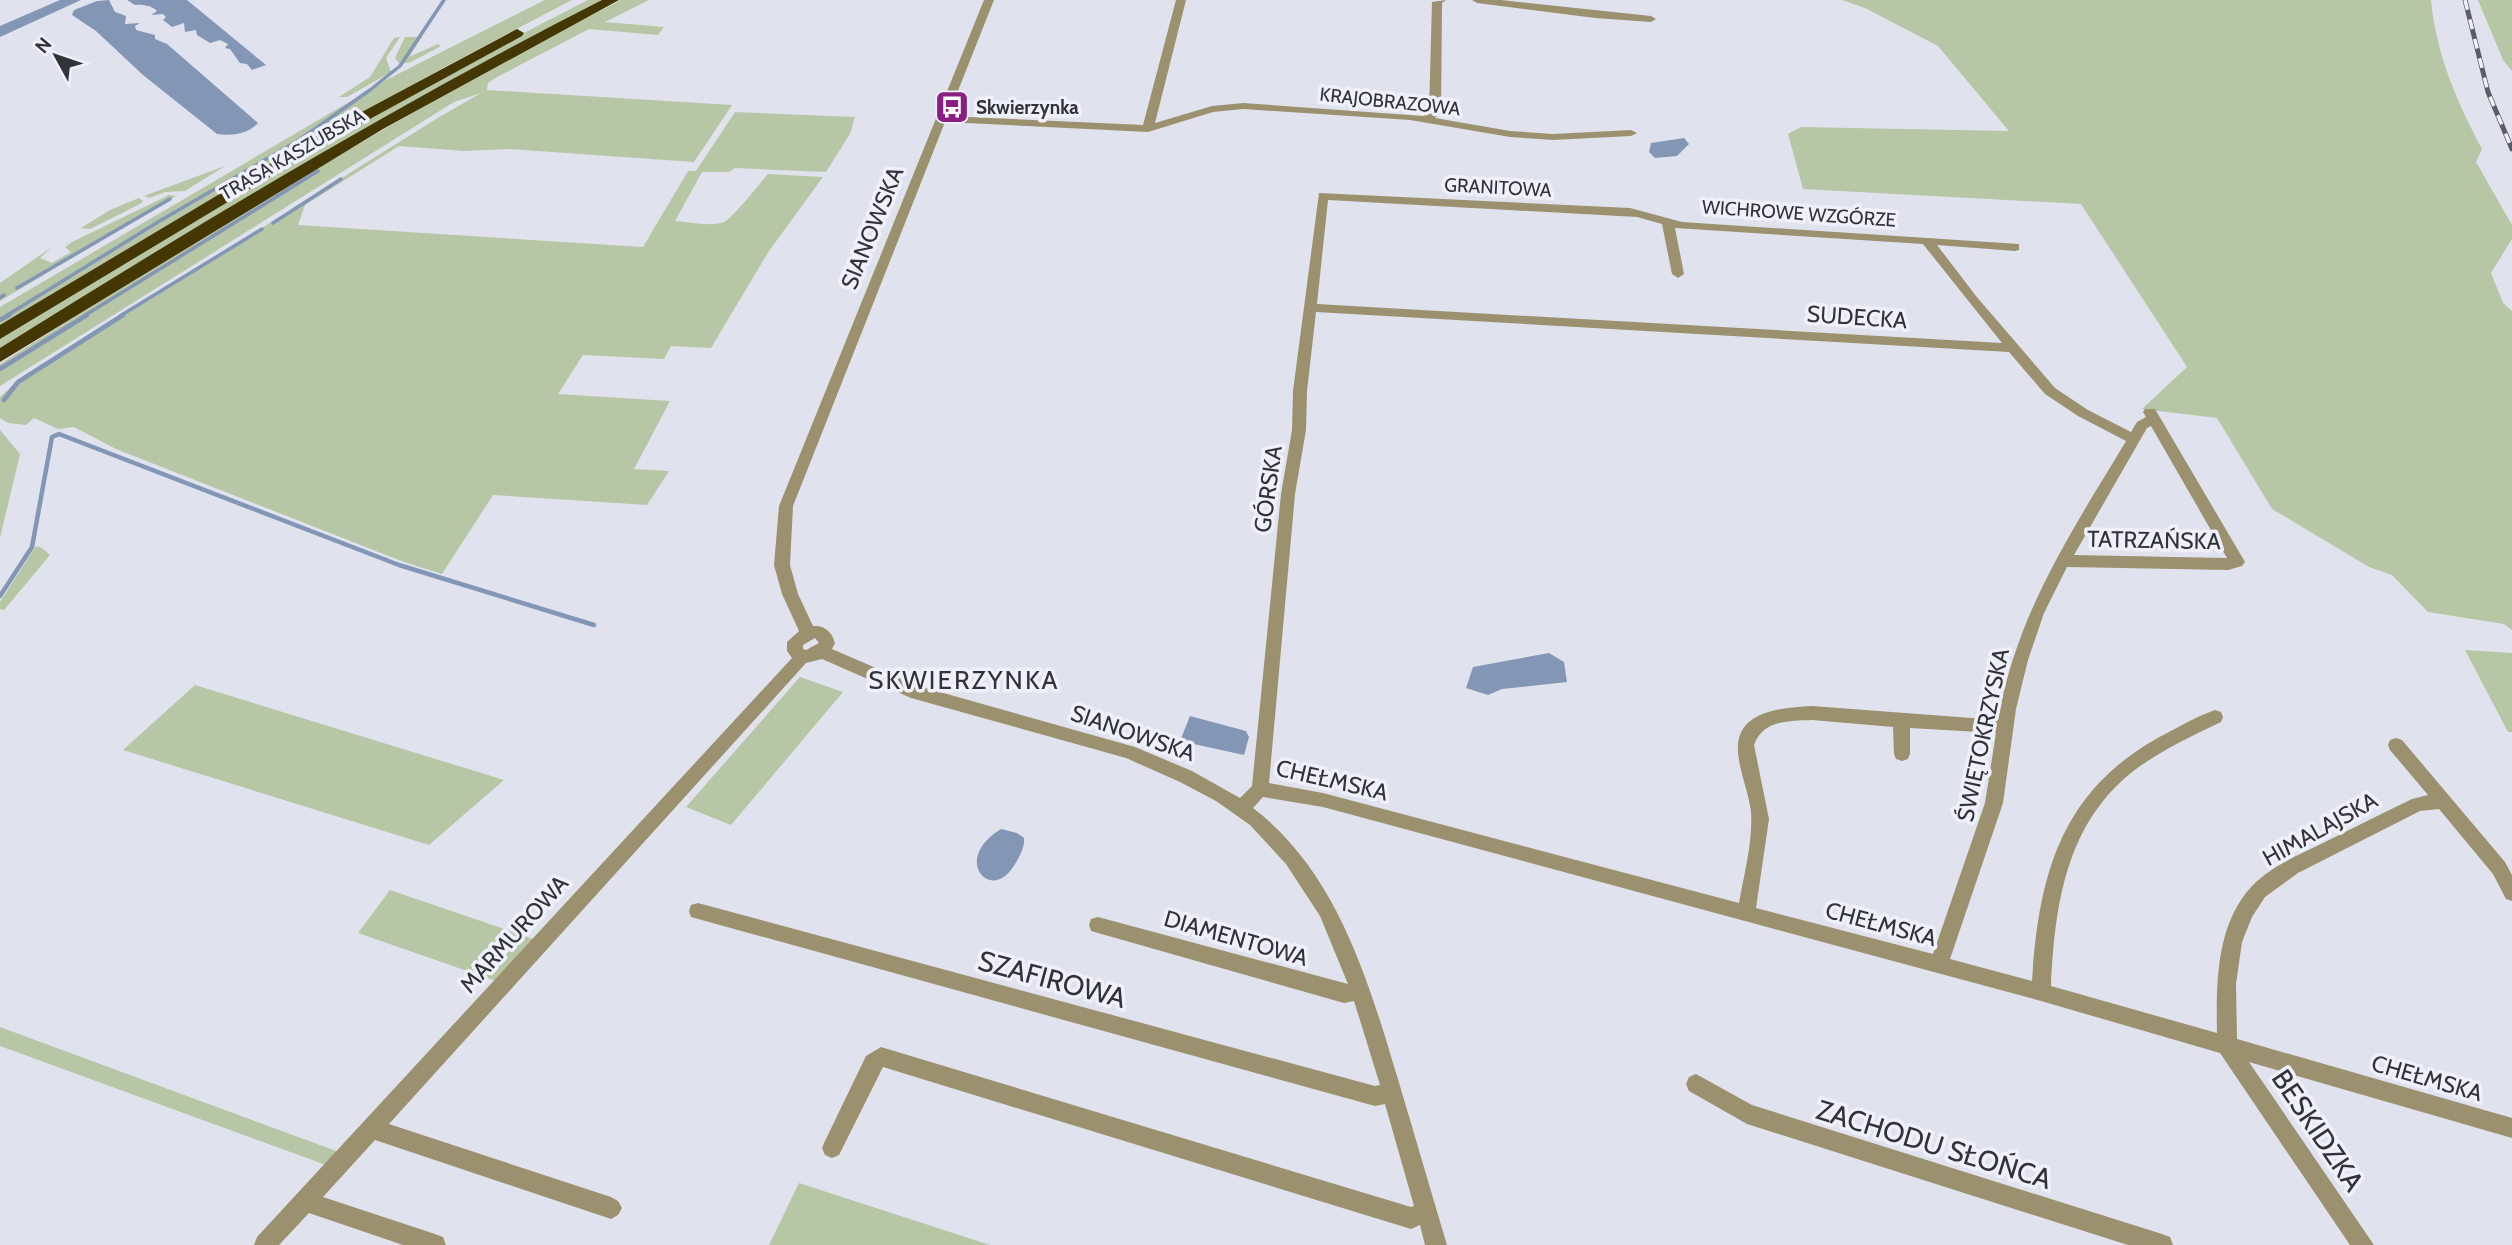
<svg xmlns="http://www.w3.org/2000/svg" width="2512" height="1245" viewBox="0 0 2512 1245" font-family="Cabin,sans-serif">
	<style>
		.green { fill: #b7c6a5 }
		.water { fill: #8396b6 }
		.lines { fill: none; stroke-linecap: round; stroke-linejoin: round }
		.stream-far1 { stroke: #8396b6; stroke-width: 3.5 }
		.stream { stroke: #8396b6; stroke-width: 4.5 }
		.river { fill: #8396b6; fill-rule: evenodd }
		.minor { fill: #9c916e; fill-rule: evenodd }
		.highway { fill: #453703; fill-rule: evenodd }
		.rail-casing { stroke: #5c5d63; stroke-width: 5 }
		.rail { stroke: #eef0fb; stroke-width: 3.5; stroke-dasharray: 10; stroke-linecap: butt }
		.labels { text-anchor: middle; stroke-width: 7; stroke-linejoin: round; paint-order: stroke }
		.far-street-label { font-size: 19px; fill: #323338; stroke: #eef0fb }
		.far-poi-label { font-size: 19px; font-weight: bold; fill: #323338; stroke: #eef0fb; text-anchor: start }
		.street-label { font-size: 23px; fill: #323338; stroke: #eef0fb }
		.quarter-label { font-size: 26px; letter-spacing: 2px; fill: #323338; stroke: #eef0fb }
		.near-street-label { font-size: 28px; fill: #323338; stroke: #eef0fb }
	</style>
	<rect width="100%" height="100%" fill="#e0e3ee"/>
	<!-- green -->
	<g class="green">
		<path d="M545,0H572C376,101 187,211 0,326V307L390,78Z"/>
		<path d="M588,0H605L498,56L0,351V338C193,220 386,102 588,0Z"/>
		<path d="M621,0H649L605,22L664,27L658,35L589,29L497,77L488,83L487,90L732,105L694,162L509,149L464,151L399,146L305,205L298,225L643,247L688,171H696L735,112L855,117L850,134L826,172L735,168L729,172H702L675,221C689,222 711,227 724,222C731,220 761,182 768,174L823,177L769,251L711,348L671,346L664,359L583,355L558,394L670,401L634,469L669,471L647,505L493,495L442,574L404,562L116,449L74,427L58,429L34,418L26,425L8,423L0,418V397L18,380L436,119L481,93L454,102L0,386V364C203,235 407,110 621,0Z"/>
		<path d="M1842,0H2431C2436,54 2457,102 2482,149L2476,162L2512,225V239L2491,273L2503,303L2512,311V630L2504,624L2428,612L2392,575L2369,567L2272,509L2217,418L2142,409L2187,367L2081,204L1803,189L1788,134L1801,127L2009,131L1938,46L1865,8Z"/>
		<path d="M2478,0H2512V71L2503,60Z"/>
		<path d="M400,37L386,58L391,72L347,97H339L370,77L394,38Z"/>
		<path d="M405,37H422L409,57L438,44L441,46L411,62L400,64L395,58Z"/>
		<path d="M225,166L185,191L165,192L150,198L144,196Z"/>
		<path d="M169,195L176,196L0,301V283L52,247L40,258L52,263L71,252L65,247L72,242Z"/>
		<path d="M139,198L143,201L140,204L90,229L81,228L110,210Z"/>
		<path d="M0,430L20,454L0,538Z"/>
		<path d="M36,546L42,548L50,555L4,610L0,609V602Z"/>
		<path d="M2465,650L2512,653V732H2508Z"/>
		<path d="M800,677L843,692L731,825L686,807Z"/>
		<path d="M195,685L504,780L429,845L123,750Z"/>
		<path d="M390,890L536,940L496,981L358,933Z"/>
		<path d="M0,1027L339,1152L326,1165L0,1046Z"/>
		<path d="M799,1183L990,1245H769Z"/>
	</g>
	<!-- water -->
	<g class="water">
		<path d="M109,0L115,12L126,16L125,24L140,23L135,26L136,30L155,35V39L167,44L258,123C248,134 232,136 217,134L143,75L96,31L72,15L74,10L97,1Z"/>
		<path d="M127,0H187L266,65L252,70L247,64L240,63L230,49L225,48L228,44L220,40L210,43L197,35L196,30L185,32L184,23L172,27L163,20L166,17L163,14L151,15L157,11C153,6 142,4 135,5Z"/>
		<path d="M1684,138L1689,144L1677,156L1655,158L1649,152L1651,143Z"/>
		<path d="M1549,653L1564,662L1567,682L1502,689L1488,695L1466,688L1473,667Z"/>
		<path d="M1190,716L1246,731L1249,737L1244,755L1180,741Z"/>
		<path d="M1001,829L1017,833L1024,838C1025,847 1020,856 1015,864C992,905 950,860 1001,829Z"/>
	</g>
	<g class="lines">
		<!-- stream-far1 -->
		<g class="stream-far1">
			<path d="M273,223L341,179"/>
			<path d="M17,288L170,199"/>
			<path d="M0,298L4,295"/>
			<path d="M6,316L158,222L299,140L370,90L400,66L444,0"/>
			<path d="M84,316L318,171"/>
			<path d="M120,316L262,229"/>
		</g>
		<!-- stream -->
		<g class="stream">
			<path d="M0,320L9,315"/>
			<path d="M0,369L87,315"/>
			<path d="M4,400L18,382L123,315"/>
			<path d="M0,596L32,547L52,437L59,434L399,565L594,625"/>
		</g>
		<!-- river -->
		<path class="river" d="M60,0H81L0,37V26Z"/>
		<!-- minor -->
		<g class="minor">
			<path d="M984,0H994L948,116L1143,125L1176,0H1186L1155,123L1212,106L1243,103L1423,116L1429,112L1432,2L1446,0L1442,3L1441,113L1435,118L1510,131L1553,134L1631,130L1637,133L1631,136L1553,140L1510,137L1410,120L1243,109L1213,112L1148,132L945,122L793,506L790,565L798,594L813,626C825,625 832,632 835,643L832,649L915,685L1135,747L1192,771L1240,798L1252,786L1281,494L1292,430L1293,391L1319,193L1630,208L1682,222L2019,244V250L2015,251L1937,245L1976,296L2055,388L2088,410L2131,432L2137,422L2146,417L2143,412L2145,409H2155L2245,562L2242,566L2228,570L2067,567L2044,613L2028,660L2016,709L2003,803L1950,959L2032,981C2039,870 2063,787 2167,733C2182,725 2198,716 2215,710L2221,712L2223,717L2221,722C2192,736 2162,750 2136,769C2066,822 2055,904 2051,986L2217,1033C2216,984 2216,924 2252,886C2270,867 2298,855 2321,844C2351,829 2381,814 2412,799L2428,795L2390,750L2388,745L2390,740L2396,738L2402,740L2505,862L2512,875V901L2506,899L2493,874L2439,809L2420,811L2298,873L2265,897L2252,917L2242,942L2236,984L2237,1039L2512,1118V1138L2249,1062L2374,1245H2350L2220,1053L2041,1001L1323,807L1263,797L1253,808C1337,872 1368,980 1397,1076C1414,1132 1430,1189 1447,1245H1425L1420,1225L1411,1229L883,1067L839,1155L832,1158L825,1155L822,1148L825,1141L866,1056L881,1047L1411,1207L1414,1206L1385,1104L1375,1106L691,917L689,911L691,905L698,903L1375,1086L1380,1085L1354,1001L1344,1003L1091,931L1089,925L1091,919L1098,917L1348,984L1320,916L1286,864L1250,825L1216,801L1180,782L1126,758L911,698L822,659L806,663L389,1124L611,1197L618,1201L622,1208L618,1215L611,1219L375,1140L323,1197L435,1234L443,1237L446,1245H403L309,1213L279,1245H254L257,1237L792,658L787,651V642L799,631L782,594L774,565L779,506ZM1328,200L1637,217L1662,224L1672,274L1678,278L1684,274L1675,228L1923,244L2002,343L1317,304ZM1316,312L2009,352L2045,394L2078,416L2126,441C2072,531 2016,614 1998,720L1812,706C1776,708 1730,712 1739,760C1742,778 1749,795 1751,812C1753,842 1744,874 1739,903L1323,793L1269,783L1295,494L1306,430L1307,391ZM2151,426L2227,558L2074,555L2147,428ZM815,638L819,643L806,650L803,649V645ZM1812,720L1893,727L1894,754L1896,759L1902,761L1908,759L1910,754V728L1996,733L1985,803L1933,954L1756,908L1769,819L1754,745C1763,720 1788,721 1812,720Z"/>
			<path d="M1472,0H1501L1651,16L1656,19L1651,22L1595,18L1477,3Z"/>
			<path d="M1696,1074L1752,1105L2162,1234L2170,1237L2173,1245H2128L1747,1124L1689,1091L1686,1084L1689,1077Z"/>
		</g>
		<!-- highway -->
		<g class="highway">
			<path d="M602,0H619L383,129L0,362V348C197,225 395,105 602,0Z"/>
			<path d="M517,29L524,33L522,36L326,143L0,339V325L315,137Z"/>
		</g>
		<!-- rail casing -->
		<g class="rail-casing">
			<path id="rail" d="M2465,0L2488,92L2512,149"/>
		</g>
		<!-- rail -->
		<use href="#rail" class="rail"/>
	</g>
	<!-- icons -->
	<defs>
		<g id="bus-square" transform="scale(1.75)"><rect x="-9" y="-9" width="18" height="18" rx="4" fill="#8a1e83" stroke="#eef0fb"/><path d="M-5-6H5V4H4V6H2V4H-2V6H-4V4H-5ZM-3.5-4V0h7V-4ZM-3.5 1.2v1.5H-2V1.2ZM2 1.2v1.5H3.5V1.2Z" fill="#fff"/></g>
	</defs>
	<g fill-rule="evenodd">
		<use href="#bus-square" x="952" y="107"/>
	</g>
	<g class="labels">
		<!-- far-street labels -->
		<g class="far-street-label">
			<text transform="translate(1390 101) rotate(6)" y="7">KRAJOBRAZOWA</text>
			<text transform="translate(292 154) rotate(-30)" y="7">TRASA KASZUBSKA</text>
			<text transform="translate(1498 187) rotate(3)" y="7">GRANITOWA</text>
			<text transform="translate(1799 213) rotate(4)" y="7">WICHROWE WZGÓRZE</text>
		</g>
		<!-- far-poi labels -->
		<g class="far-poi-label">
			<text x="976" y="114">Skwierzynka</text>
		</g>
		<!-- street labels -->
		<g class="street-label">
			<text transform="translate(872 228) rotate(-68)" y="8">SIANOWSKA</text>
			<text transform="translate(1857 317) rotate(4)" y="8">SUDECKA</text>
			<text transform="translate(1268 489) rotate(-82)" y="8">GÓRSKA</text>
			<text transform="translate(2154 540) rotate(1)" y="8">TATRZAŃSKA</text>
			<text transform="translate(1133 733) rotate(19)" y="8">SIANOWSKA</text>
			<text transform="translate(1983 735) rotate(-78)" y="8">ŚWIĘTOKRZYSKA</text>
			<text transform="translate(1332 780) rotate(13)" y="8">CHEŁMSKA</text>
			<text transform="translate(2320 829) rotate(-29)" y="8">HIMALAJSKA</text>
			<text transform="translate(1881 924) rotate(15)" y="8">CHEŁMSKA</text>
			<text transform="translate(514 934) rotate(-48)" y="8">MARMUROWA</text>
			<text transform="translate(1236 938) rotate(16)" y="8">DIAMENTOWA</text>
			<text transform="translate(2427 1078) rotate(16)" y="8">CHEŁMSKA</text>
		</g>
		<!-- quarter labels -->
		<g class="quarter-label">
			<text x="964" y="689">SKWIERZYNKA</text>
		</g>
		<!-- near-street labels -->
		<g class="near-street-label">
			<text transform="translate(1052 979) rotate(15)" y="10">SZAFIROWA</text>
			<text transform="translate(2318 1130) rotate(56)" y="10">BESKIDZKA</text>
			<text transform="translate(1934 1144) rotate(17)" y="10">ZACHODU SŁOŃCA</text>
		</g>
	</g>
	<!-- north arrow -->
	<g transform="translate(56 56) rotate(310)" stroke="#eef0fb" stroke-width="5" paint-order="stroke">
	<path d="M0-5L12 26L0 18L-12 26Z" fill="#323338"/>
	<text y="-10" font-size="19" font-weight="bold" text-anchor="middle" fill="#323338">N</text>
	</g>
</svg>
